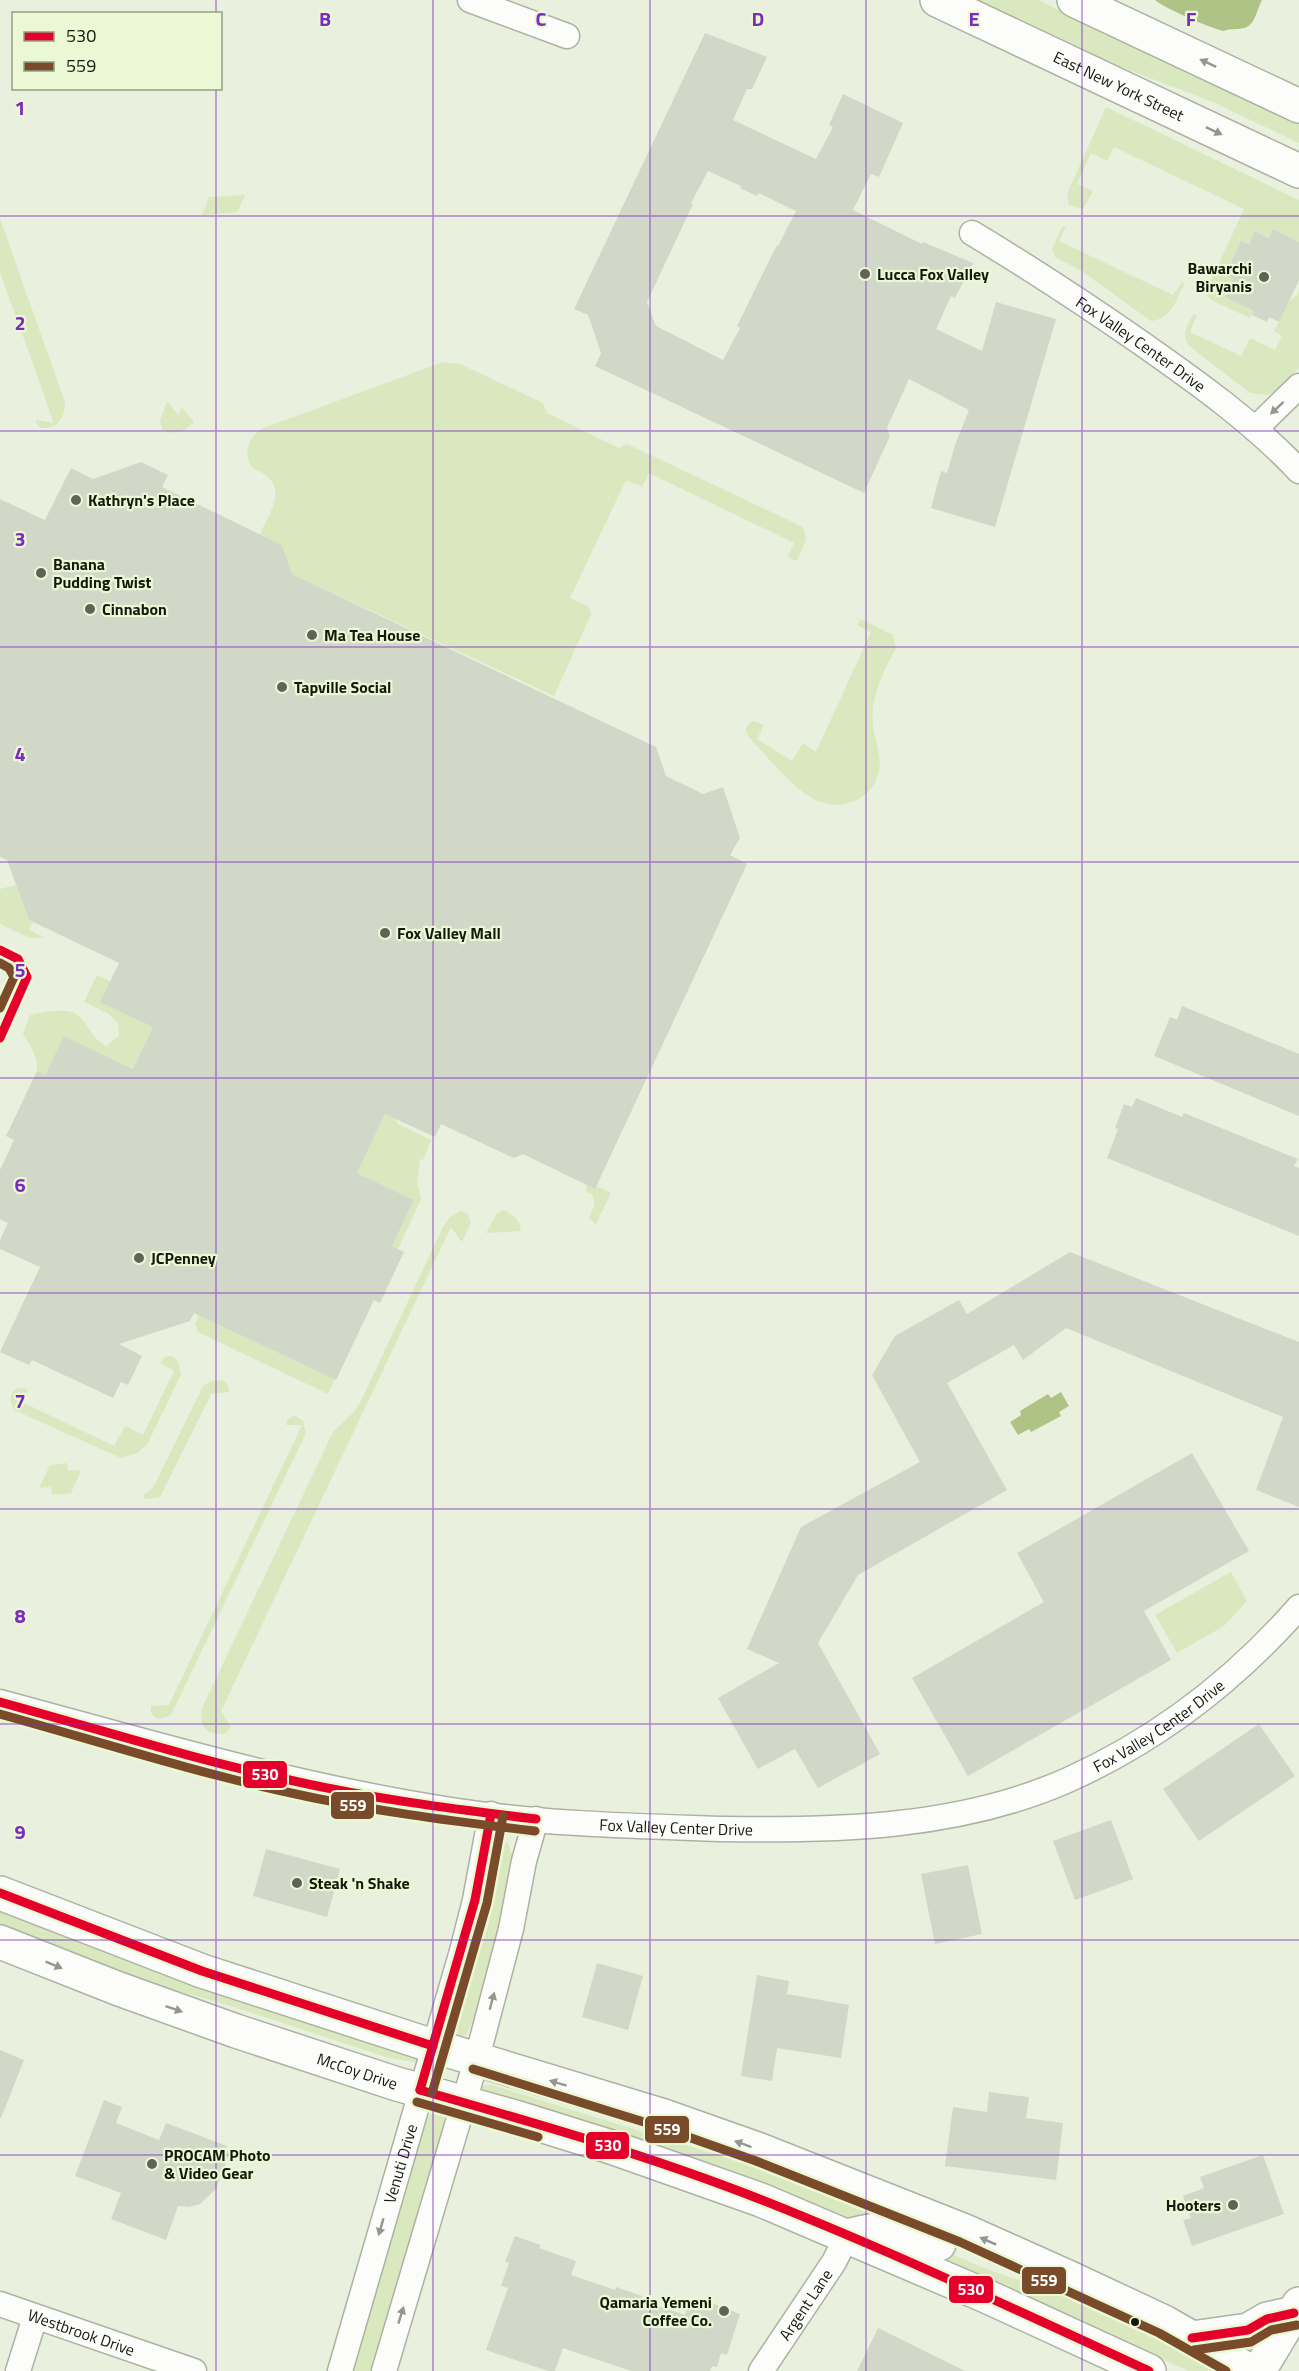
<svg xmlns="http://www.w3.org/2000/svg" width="1299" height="2371" viewBox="0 0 1299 2371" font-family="'Titillium Web',sans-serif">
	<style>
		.green { fill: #d9e8be }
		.water { fill: #b0c387 }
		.building { fill: #d2d8c8; fill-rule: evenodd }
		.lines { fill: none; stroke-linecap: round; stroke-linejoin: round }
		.street-casing { stroke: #acb2a3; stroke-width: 27 }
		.secondary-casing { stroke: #acb2a3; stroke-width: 36 }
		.primary-casing { stroke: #acb2a3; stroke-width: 36 }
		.street { stroke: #fcfdfa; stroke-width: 24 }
		.secondary { stroke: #fcfdfa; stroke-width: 33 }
		.primary { stroke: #fcfdfa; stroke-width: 33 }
		.bus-1-casing { stroke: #ebf8d5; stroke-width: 14 }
		.bus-2-casing { stroke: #ebf8d5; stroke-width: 14 }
		.bus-1 { stroke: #e4002b; stroke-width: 9 }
		.bus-2 { stroke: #7a4b2a; stroke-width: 9 }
		.oneway { fill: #94968f }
		.grid { fill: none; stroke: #7b2cbf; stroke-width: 1.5; stroke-opacity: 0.55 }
		.poi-dot { fill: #5f6456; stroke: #ebf8d5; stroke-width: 2 }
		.bus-dot { fill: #15190d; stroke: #ebf8d5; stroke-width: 2 }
		.labels { text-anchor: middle; stroke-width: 4.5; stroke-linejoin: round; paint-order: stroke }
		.street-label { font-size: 16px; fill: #15190d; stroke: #ebf8d5 }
		.poi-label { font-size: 16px; font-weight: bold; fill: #15190d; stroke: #ebf8d5; text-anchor: start }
		.grid-label { font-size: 20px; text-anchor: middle; font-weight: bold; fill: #7b2cbf; stroke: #ebf8d5; stroke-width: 4.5; stroke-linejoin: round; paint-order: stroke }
		.line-badge { stroke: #ebf8d5; stroke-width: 2 }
		.badge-label { font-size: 16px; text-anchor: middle; font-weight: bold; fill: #fff }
	</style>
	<rect width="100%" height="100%" fill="#e9f0dd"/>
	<!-- green -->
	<g class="green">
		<path d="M974,0H1038L1299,124V143L1213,102L1092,56Z"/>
		<path d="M1106,107L1299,200V242L1273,229L1269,238L1256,231L1249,244L1241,241L1225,274L1233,279L1225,297L1254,311L1250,318L1211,300L1207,295L1208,287L1244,209L1114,147L1107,161L1091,153L1077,184L1093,191L1083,209L1069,205L1067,194Z"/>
		<path d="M245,195L237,212L202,215L209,197Z"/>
		<path d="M0,219L65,402C65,419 57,429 40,428L36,423L37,420L54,423L0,272Z"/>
		<path d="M1066,226L1059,241L1173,295L1183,281L1184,285C1175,301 1172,319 1151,321L1083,272L1055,257L1052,249L1062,227Z"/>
		<path d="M1299,290V368L1279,391L1266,395L1250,393L1188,345C1182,333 1187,326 1193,315H1197L1190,332L1241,356L1250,338L1275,350L1282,336L1274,331L1289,301L1297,295Z"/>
		<path d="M443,362L460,364L543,403L547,413L619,448L627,444L803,527L806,539L798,559L795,561L788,556L794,543L649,473L642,487L626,480L570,598L588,606L591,614L554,696L292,574L282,545L260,534C267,518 284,495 270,479C265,472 256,471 250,465C244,450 249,438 261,429Z"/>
		<path d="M167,401L178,415L182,407L194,422C183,433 177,435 163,430L160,421Z"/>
		<path d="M861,619L893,635L896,648C883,673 870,697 873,726C875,742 882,755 879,771C876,784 869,793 858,799C816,823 780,769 754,743L747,734L746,729L749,723L754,721L764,725L757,739L792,761L803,743L816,752L871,632L857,625Z"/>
		<path d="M16,885L29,920L33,922L29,930L45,938H30L0,924V889Z"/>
		<path d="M97,975L110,981L101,1001L153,1027L133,1069L64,1036L45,1075L37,1071C38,1056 31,1046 23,1034L30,1015C44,1012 71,1006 81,1018C91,1030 92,1038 106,1046L119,1036L118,1023L109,1014L84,1002Z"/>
		<path d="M385,1114L396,1119L398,1124L431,1140L423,1160L420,1159L417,1182L421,1199L398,1249L392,1246L414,1200L357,1173Z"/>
		<path d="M587,1184L596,1186L611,1193L596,1224L589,1218L595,1204L592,1194L586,1192Z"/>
		<path d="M503,1210C514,1215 519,1219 521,1231L486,1233L497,1213Z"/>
		<path d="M460,1211L467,1213L471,1222L462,1242L451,1227L221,1711L231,1727L224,1734C205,1734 199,1727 202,1708L333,1432L353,1413L360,1403L443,1227L450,1217Z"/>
		<path d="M199,1315L335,1379L328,1394L198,1332L195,1324Z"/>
		<path d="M171,1356L177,1359L181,1374L147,1445L137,1453L121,1458L14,1410C9,1400 9,1395 17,1388L28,1389L22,1402L114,1446L125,1426L143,1435L174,1371L160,1363L165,1357Z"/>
		<path d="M222,1380L228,1385L229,1392L211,1394L160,1497L144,1499L143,1495L153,1488L203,1386L211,1381Z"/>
		<path d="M294,1415L303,1421L306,1433L171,1715L161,1719L154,1717L151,1712V1706L169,1705L302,1425H286L288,1419Z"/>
		<path d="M67,1463L68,1471L81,1470L71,1493L52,1495L51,1487L39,1488L50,1465Z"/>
		<path d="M1231,1572L1247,1601L1224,1626L1177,1653L1155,1615Z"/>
		<path d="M503,1842L508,1843L513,1857V1869L503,1918L478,2010L466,2035L457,2038L453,2035L456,2013L493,1861L498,1848Z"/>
		<path d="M0,1904L416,2055L419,2059L415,2062L389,2058L231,2006L131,1978L0,1930Z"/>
		<path d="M484,2085H492L704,2151L757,2164L918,2223L861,2226L481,2092L480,2088Z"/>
		<path d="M435,2112L441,2114L444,2118V2129L373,2371H352L422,2127L430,2115Z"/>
		<path d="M886,2238L930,2245L989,2270L1141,2322L1224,2371H1188L1014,2290Z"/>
	</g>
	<!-- water -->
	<g class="water">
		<path d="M1155,0H1262C1257,9 1255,26 1244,28C1237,30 1231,28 1224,31C1212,29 1164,8 1155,0Z"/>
		<path d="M1061,1392L1069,1406L1059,1412L1061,1416L1031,1432L1029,1429L1018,1435L1010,1422L1021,1415L1020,1411L1048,1394L1051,1398Z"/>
	</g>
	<!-- building -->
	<g class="building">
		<path d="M705,33L767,57L752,89H747L733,120L816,159L833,127L829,125L843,94L903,123L879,177L871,174L853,210L922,244L923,242L973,263L955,298L951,296L936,329L982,351L996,302L1056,319L995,527L931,508L941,471L947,473L955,445L969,410L909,379L887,428L890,436L864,493L595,366L601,353L588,315L574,309ZM708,171L741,186L740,188L757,196L759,193L796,211L778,246L777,245L737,326L740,328L723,360L656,326L647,302L693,204L691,203Z"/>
		<path d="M1273,229L1299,242V280L1279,322L1269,317L1267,322L1252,315L1254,311L1225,297L1233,279L1225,275L1241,241L1249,244L1255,231L1269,238Z"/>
		<path d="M141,462L168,475L162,487L282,545L292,574L656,747L666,776L703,794L723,787L740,838L730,855L747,864L595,1189L523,1154L514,1158L441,1124L435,1137L385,1114L357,1173L414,1200L392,1246L404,1252L380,1303L374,1300L336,1380L194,1313L190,1321L119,1344L142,1356L128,1385L121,1382L113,1398L32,1360L29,1365L0,1352L40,1267L0,1249V1240L8,1223L0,1219V1170L14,1140L6,1136L37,1071L45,1075L64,1036L133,1069L153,1027L100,1002L119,963L29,920L7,860L0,857V499L45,520L71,468L93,479Z"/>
		<path d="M1182,1006L1299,1054V1116L1154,1056L1170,1017L1177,1020Z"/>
		<path d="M1136,1098L1182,1117L1184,1113L1298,1159L1294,1166L1299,1168V1236L1107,1158L1118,1129L1115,1128L1124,1104L1132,1107Z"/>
		<path d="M1070,1252L1299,1342V1507L1256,1490L1283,1417L1066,1328L1023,1360L1014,1345L947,1383L1007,1490L858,1575L818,1643L880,1754L818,1788L795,1749L758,1769L718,1698L779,1663L747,1649L801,1527L920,1462L872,1375L895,1336L959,1300L967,1314Z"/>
		<path d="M1192,1453L1249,1551L1144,1611L1171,1660L968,1776L912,1678L1044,1602L1017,1553Z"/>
		<path d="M1259,1724L1295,1776L1199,1841L1163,1789Z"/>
		<path d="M1111,1820L1133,1879L1075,1900L1053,1841Z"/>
		<path d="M266,1849L340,1869L327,1917L253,1896Z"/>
		<path d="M968,1865L982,1934L935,1944L921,1874Z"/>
		<path d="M597,1963L643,1976L628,2030L582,2017Z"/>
		<path d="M757,1975L789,1981L787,1994L849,2005L841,2058L777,2048L772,2081L741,2076Z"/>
		<path d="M0,2050L24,2060L1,2118H0Z"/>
		<path d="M989,2092L1029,2097L1026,2118L1063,2123L1056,2180L945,2166L953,2107L987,2112Z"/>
		<path d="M104,2100L122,2107L116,2123L159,2140L166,2123L227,2146L225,2150L230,2152L216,2189L200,2204L189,2207L178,2206L166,2240L111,2219L121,2193L75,2176Z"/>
		<path d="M1263,2155L1284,2214L1192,2246L1183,2220L1191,2218L1183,2196L1204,2188L1200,2177Z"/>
		<path d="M515,2236L541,2245L539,2248L576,2261L571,2275L615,2290L616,2287L642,2296L641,2300L685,2315L690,2299L713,2307L714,2304L740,2314L727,2355L721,2353L717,2367L712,2366L710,2371H631L563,2348L555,2371H548L486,2350L508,2288L501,2286L509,2263L505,2262Z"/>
		<path d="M878,2328L965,2371H857Z"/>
	</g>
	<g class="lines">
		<!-- street casing -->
		<g class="street-casing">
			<g id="street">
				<path d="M470,0L567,36"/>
				<path id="s1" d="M972,233C1030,268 1088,306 1144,345C1198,383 1254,423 1299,471"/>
				<path d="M1255,429L1299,386"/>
				<path id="s2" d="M0,1702C152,1743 302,1788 458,1811C545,1824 633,1826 721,1829C837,1831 960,1828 1068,1780C1157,1740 1235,1680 1299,1607"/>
				<path id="s3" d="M0,2304L194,2371"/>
				<path d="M18,2371L35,2317"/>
				<path id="s4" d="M340,2371L462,1951L475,1900L491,1814"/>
				<path d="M384,2371L477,2058L511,1929L524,1861L536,1819"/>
				<path id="s5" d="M761,2371L834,2262L847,2236"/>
			</g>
		</g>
		<!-- secondary casing -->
		<g class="secondary-casing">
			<g id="secondary">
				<path d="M0,1893L202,1971L433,2046L664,2116L760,2150L965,2231L1070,2278L1164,2322L1250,2371"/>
				<path id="s6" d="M0,1942L119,1989L236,2031L397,2084L515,2117L611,2147L761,2200L986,2296L1149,2371"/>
				<path d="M847,2236C890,2225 898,2227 939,2244"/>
				<path d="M1192,2338L1248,2330L1267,2319L1294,2313"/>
			</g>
		</g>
		<!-- primary casing -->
		<g class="primary-casing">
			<g id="primary">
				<path id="s7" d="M937,0L1299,171"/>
				<path d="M1074,0L1299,106"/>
				<path d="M1259,2371L1299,2304"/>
			</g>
		</g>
		<!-- street -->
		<use href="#street" class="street"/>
		<!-- secondary -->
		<use href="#secondary" class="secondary"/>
		<!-- primary -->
		<use href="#primary" class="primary"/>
		<!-- bus-1 casing -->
		<g class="bus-1-casing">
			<g id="bus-1">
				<path d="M0,950L18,959L27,977L0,1038"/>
				<path d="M0,1702C95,1728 189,1758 285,1779C368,1798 452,1809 536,1819"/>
				<path d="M0,1893L202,1971L433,2046"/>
				<path d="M420,2090C535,2123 651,2156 762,2200C893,2252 1021,2312 1149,2371"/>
				<path d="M420,2090L475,1900L491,1814"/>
				<path d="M1192,2338L1248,2330L1267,2319L1294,2313"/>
			</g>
		</g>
		<!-- bus-2 casing -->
		<g class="bus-2-casing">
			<g id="bus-2">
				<path d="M0,963L9,968L14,977L0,1008"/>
				<path d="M0,1714C94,1740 187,1770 282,1791C365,1810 450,1821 535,1831"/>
				<path d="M473,2069L660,2127L756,2161L960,2242L1159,2333L1226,2371"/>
				<path d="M432,2093L487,1903L503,1816"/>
				<path d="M417,2102L538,2137"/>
				<path d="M1194,2350L1251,2342L1271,2330L1297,2325"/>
			</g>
		</g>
		<!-- bus-1 -->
		<use href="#bus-1" class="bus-1"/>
		<!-- bus-2 -->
		<use href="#bus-2" class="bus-2"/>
	</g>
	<!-- one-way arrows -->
	<defs><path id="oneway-solid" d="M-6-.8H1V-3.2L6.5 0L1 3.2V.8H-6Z" transform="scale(1.5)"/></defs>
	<g class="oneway">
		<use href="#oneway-solid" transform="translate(1208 63) rotate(-155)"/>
		<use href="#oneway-solid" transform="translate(1214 131) rotate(25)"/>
		<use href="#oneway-solid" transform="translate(1277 408) rotate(137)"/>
		<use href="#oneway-solid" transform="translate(54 1965) rotate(22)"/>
		<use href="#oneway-solid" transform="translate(492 2001) rotate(-75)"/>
		<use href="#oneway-solid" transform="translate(174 2009) rotate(19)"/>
		<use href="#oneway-solid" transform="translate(558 2083) rotate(-163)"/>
		<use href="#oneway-solid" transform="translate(743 2144) rotate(-160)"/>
		<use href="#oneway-solid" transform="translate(381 2227) rotate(106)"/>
		<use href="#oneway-solid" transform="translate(988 2241) rotate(-156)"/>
		<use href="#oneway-solid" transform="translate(401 2315) rotate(-73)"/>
	</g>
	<!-- grid -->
	<path class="grid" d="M216,0V14M433,0V2371M650,0V2371M866,0V2371M1082,0V2371M216,88V2371M0,216H1299M0,431H1299M0,647H1299M0,862H1299M0,1078H1299M0,1293H1299M0,1509H1299M0,1724H1299M0,1940H1299M0,2155H1299"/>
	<!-- markers -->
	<g class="poi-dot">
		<circle cx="865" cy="274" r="6"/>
		<circle cx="1264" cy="277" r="6"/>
		<circle cx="76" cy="500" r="6"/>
		<circle cx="41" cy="573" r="6"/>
		<circle cx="90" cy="609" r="6"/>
		<circle cx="312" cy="635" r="6"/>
		<circle cx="282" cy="687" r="6"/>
		<circle cx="385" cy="933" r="6"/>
		<circle cx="139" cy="1258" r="6"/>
		<circle cx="297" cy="1883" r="6"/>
		<circle cx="152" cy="2164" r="6"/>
		<circle cx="1233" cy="2205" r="6"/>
		<circle cx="724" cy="2311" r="6"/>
	</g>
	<circle class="bus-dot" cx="1135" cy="2322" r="5"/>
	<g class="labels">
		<!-- street labels -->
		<g class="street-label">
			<text dy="6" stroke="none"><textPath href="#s7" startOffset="201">East New York Street</textPath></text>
			<text dy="6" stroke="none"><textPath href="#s1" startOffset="202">Fox Valley Center Drive</textPath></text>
			<text dy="6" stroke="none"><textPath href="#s2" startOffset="1194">Fox Valley Center Drive</textPath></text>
			<text dy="6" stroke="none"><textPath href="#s2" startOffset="690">Fox Valley Center Drive</textPath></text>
			<text dy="6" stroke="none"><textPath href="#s6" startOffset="380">McCoy Drive</textPath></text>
			<text dy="6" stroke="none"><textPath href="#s4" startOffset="216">Venuti Drive</textPath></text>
			<text dy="6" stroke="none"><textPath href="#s5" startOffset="80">Argent Lane</textPath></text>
			<text dy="6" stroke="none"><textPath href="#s3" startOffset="86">Westbrook Drive</textPath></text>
		</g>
		<!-- poi labels -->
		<g class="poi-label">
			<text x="1252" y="274" text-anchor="end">Bawarchi<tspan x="1252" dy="18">Biryanis</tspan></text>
			<text x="877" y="280">Lucca Fox Valley</text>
			<text x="88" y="506">Kathryn's Place</text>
			<text x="53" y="570">Banana<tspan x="53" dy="18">Pudding Twist</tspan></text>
			<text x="102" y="615">Cinnabon</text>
			<text x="324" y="641">Ma Tea House</text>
			<text x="294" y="693">Tapville Social</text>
			<text x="397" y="939">Fox Valley Mall</text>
			<text x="151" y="1264">JCPenney</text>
			<text x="309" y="1889">Steak 'n Shake</text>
			<text x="164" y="2161">PROCAM Photo<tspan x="164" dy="18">&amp; Video Gear</tspan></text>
			<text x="1221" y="2211" text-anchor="end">Hooters</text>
			<text x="712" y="2308" text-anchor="end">Qamaria Yemeni<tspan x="712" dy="18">Coffee Co.</tspan></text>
		</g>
	</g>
	<g class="grid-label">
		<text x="325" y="26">B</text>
		<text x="541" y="26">C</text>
		<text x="758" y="26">D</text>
		<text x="974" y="26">E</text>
		<text x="1191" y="26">F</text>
		<text x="20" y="115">1</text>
		<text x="20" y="330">2</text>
		<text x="20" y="546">3</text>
		<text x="20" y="761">4</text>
		<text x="20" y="977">5</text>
		<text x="20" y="1192">6</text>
		<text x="20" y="1408">7</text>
		<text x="20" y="1623">8</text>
		<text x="20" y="1839">9</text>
	</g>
	<g class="line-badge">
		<rect x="242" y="1760" width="46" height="29" rx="6" fill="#e4002b"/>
		<rect x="330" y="1791" width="45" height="29" rx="6" fill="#7a4b2a"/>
		<rect x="644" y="2115" width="46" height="29" rx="6" fill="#7a4b2a"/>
		<rect x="585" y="2131" width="45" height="29" rx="6" fill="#e4002b"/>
		<rect x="1021" y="2266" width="46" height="29" rx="6" fill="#7a4b2a"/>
		<rect x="948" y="2275" width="46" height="29" rx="6" fill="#e4002b"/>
	</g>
	<g class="badge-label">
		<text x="265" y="1780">530</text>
		<text x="353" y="1811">559</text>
		<text x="667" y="2135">559</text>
		<text x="608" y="2151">530</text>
		<text x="1044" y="2286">559</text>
		<text x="971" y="2295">530</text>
	</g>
	<!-- legend -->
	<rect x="12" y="12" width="210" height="78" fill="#ebf8d5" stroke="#959f85" stroke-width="1.5"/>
	<rect x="24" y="32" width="30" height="9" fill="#e4002b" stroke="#959f85" stroke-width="1.5"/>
	<text x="66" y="42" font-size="18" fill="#15190d">530</text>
	<rect x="24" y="62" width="30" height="9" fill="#7a4b2a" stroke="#959f85" stroke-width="1.5"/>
	<text x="66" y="72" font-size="18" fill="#15190d">559</text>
</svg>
